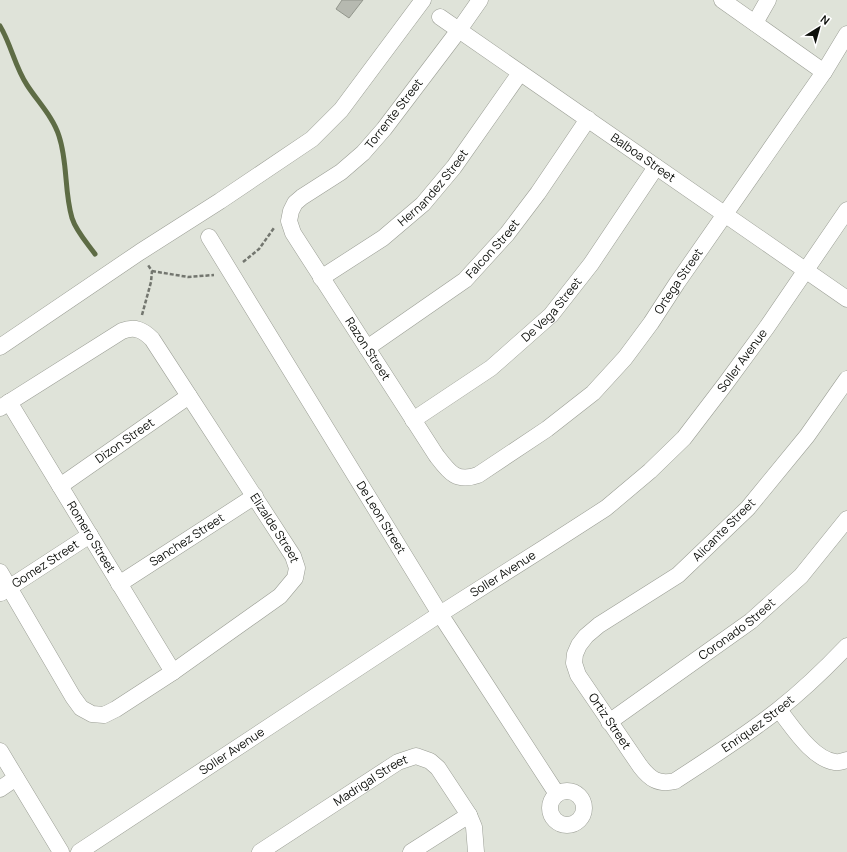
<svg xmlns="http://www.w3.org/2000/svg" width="847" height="852" viewBox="0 0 847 852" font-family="Manrope,sans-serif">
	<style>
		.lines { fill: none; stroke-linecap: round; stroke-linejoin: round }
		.stream { stroke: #5e6c45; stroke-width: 5 }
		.building { fill: #b6b9b0; stroke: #92968c }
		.minor-casing { stroke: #9b9e95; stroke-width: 17 }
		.path { stroke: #73766f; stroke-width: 2.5; stroke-dasharray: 4 2; stroke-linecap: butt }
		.minor { stroke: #fff; stroke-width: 16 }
		.labels { text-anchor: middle; stroke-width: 3; stroke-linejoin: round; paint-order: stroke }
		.street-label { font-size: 12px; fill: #0e100c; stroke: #fff }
	</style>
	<rect width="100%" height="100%" fill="#dfe3d9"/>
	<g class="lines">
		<!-- stream -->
		<path class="stream" d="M0,26C11,44 15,67 27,85C38,102 53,117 59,136C68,163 64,191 72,218C76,231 87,243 95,254"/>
	</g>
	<!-- building -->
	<path class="building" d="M342,0H363L349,18L336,9Z"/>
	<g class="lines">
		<!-- minor casing -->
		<g class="minor-casing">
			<g id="minor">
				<path id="s1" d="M480,0L459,30L384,129L363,153L341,172L302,197L295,203L291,211L289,221L293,233L436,455C449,472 456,483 478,475L547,429L593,393L625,358L651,323L677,283L824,72L847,34"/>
				<path d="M722,0L824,72"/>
				<path id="s2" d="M440,17L847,299"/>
				<path d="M755,23L768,0"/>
				<path id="s3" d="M209,237L440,614L557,794"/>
				<path id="s4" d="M321,278L383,238L423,204L454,167L520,73"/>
				<path d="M0,347L140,252L220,201L312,139L341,110L423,0"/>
				<path id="s5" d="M367,348L465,280L507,234L538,193L588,119"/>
				<path id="s6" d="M847,379L807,436L748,508L678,575L599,625L586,636L579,645L575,654L574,663L578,675L640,766C650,779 658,785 675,781C710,758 745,736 778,710C802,691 826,668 847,646"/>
				<path id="s7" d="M9,402L173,672"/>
				<path id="s8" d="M0,408L122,331C135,326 143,330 152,339L293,556L297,568L295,578L280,596L173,672L116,709L104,715L92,714L81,708L73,697L0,572"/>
				<path id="s9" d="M413,420L491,368L551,315L591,264L656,167"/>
				<path id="s10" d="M60,486L189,396"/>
				<path id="s11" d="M119,584L255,496"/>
				<path id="s12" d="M1,593L90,535"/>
				<path d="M779,710C792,726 812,759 835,762C839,763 843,761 847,760"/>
				<path id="s13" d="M609,722L751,621L801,576L847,519"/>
				<path d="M0,751L61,852"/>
				<path d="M0,789L16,778"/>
				<circle cx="567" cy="808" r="17"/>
				<path id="s14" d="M79,852L440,614L544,548L606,508L650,471L684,438L726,383L767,327L847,210"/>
				<path id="s15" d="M260,852L398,762L416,756L430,761L438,768L469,815L474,827L476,852"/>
				<path d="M411,852L469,815"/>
			</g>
		</g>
		<!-- path -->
		<g class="path">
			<path d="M243,262L259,249L274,228"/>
			<path d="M152,271L188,277L214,275"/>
			<path d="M142,315L151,282L152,271L148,265"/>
		</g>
		<!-- minor -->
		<use href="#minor" class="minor"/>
	</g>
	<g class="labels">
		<!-- street labels -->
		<g class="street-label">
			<text transform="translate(394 114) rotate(-52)" y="4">Torrente Street</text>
			<text dy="4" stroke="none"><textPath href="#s2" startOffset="247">Balboa Street</textPath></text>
			<text dy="4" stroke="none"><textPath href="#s4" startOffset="145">Hernandez Street</textPath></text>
			<text dy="4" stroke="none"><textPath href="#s5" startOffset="161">Falcon Street</textPath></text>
			<text dy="4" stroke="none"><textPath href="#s1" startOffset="907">Ortega Street</textPath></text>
			<text dy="4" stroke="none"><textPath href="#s9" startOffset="178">De Vega Street</textPath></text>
			<text dy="4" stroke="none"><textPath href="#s1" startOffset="447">Razon Street</textPath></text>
			<text dy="4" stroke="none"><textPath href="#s14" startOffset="831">Soller Avenue</textPath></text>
			<text dy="4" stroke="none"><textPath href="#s10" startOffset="79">Dizon Street</textPath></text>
			<text dy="4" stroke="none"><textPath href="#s3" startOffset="329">De Leon Street</textPath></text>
			<text dy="4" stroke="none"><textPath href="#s8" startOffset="403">Elizalde Street</textPath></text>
			<text transform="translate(724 530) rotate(-45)" y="4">Alicante Street</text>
			<text dy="4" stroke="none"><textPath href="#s7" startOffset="158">Romero Street</textPath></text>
			<text dy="4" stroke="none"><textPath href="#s11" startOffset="81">Sanchez Street</textPath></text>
			<text dy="4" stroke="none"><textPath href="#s12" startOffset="53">Gomez Street</textPath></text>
			<text dy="4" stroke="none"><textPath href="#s14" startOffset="507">Soller Avenue</textPath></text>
			<text dy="4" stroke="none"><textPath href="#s13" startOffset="158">Coronado Street</textPath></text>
			<text dy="4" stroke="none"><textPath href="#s6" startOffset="469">Ortiz Street</textPath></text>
			<text dy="4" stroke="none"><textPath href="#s6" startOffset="665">Enriquez Street</textPath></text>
			<text dy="4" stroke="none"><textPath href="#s14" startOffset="183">Soller Avenue</textPath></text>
			<text dy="4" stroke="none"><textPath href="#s15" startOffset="132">Madrigal Street</textPath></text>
		</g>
	</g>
	<!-- north arrow -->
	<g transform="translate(819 28) rotate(37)" stroke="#ffffff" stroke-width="3" paint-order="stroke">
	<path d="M0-3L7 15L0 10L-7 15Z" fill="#0e100c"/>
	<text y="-6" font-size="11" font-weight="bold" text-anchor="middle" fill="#0e100c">N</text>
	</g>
</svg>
